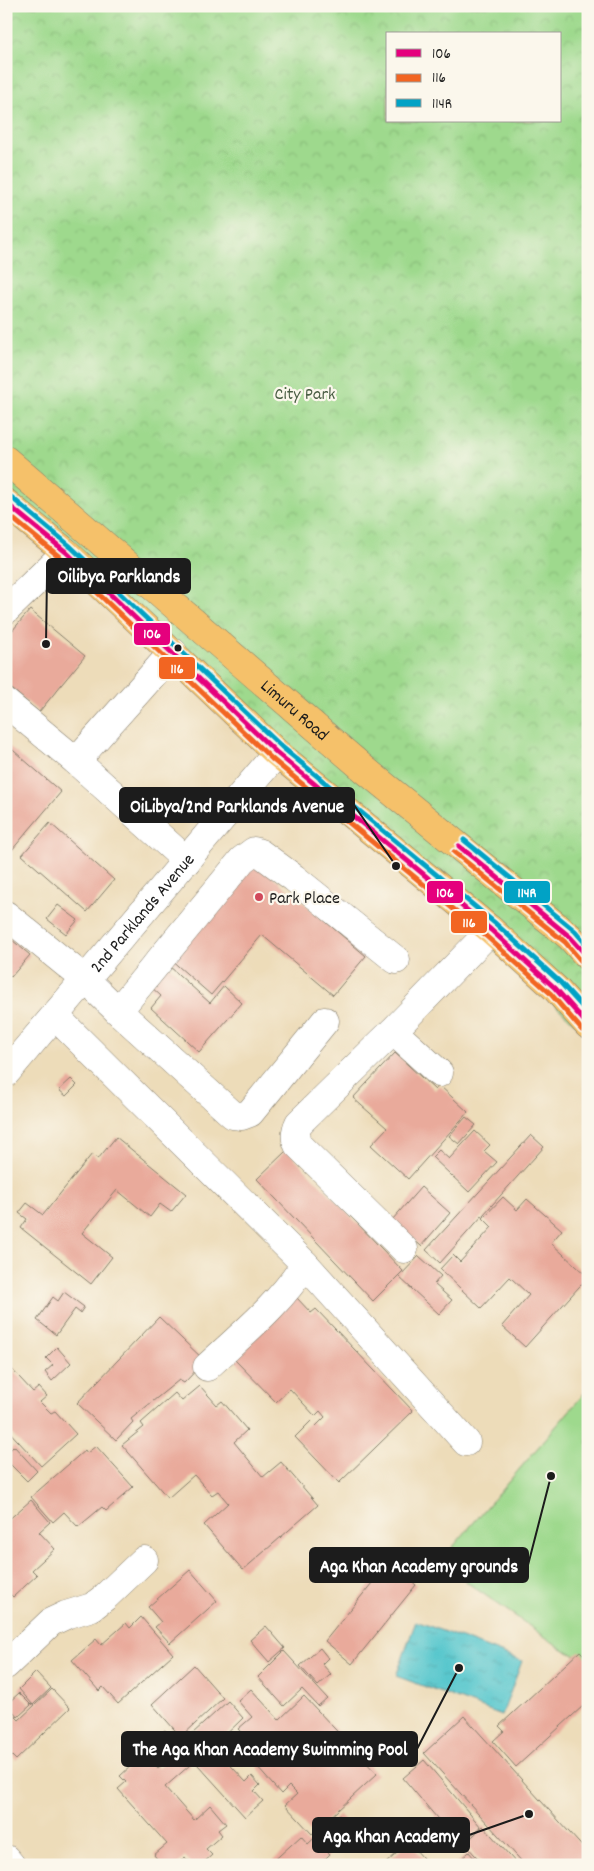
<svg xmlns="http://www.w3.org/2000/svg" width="594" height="1871" viewBox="0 0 594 1871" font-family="Dekko,sans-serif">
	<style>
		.park { fill: url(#park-crowns); stroke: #5d7a54; fill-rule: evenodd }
		.pitch { fill: #9ed98d; stroke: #5d7a54 }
		.water { fill: url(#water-ripples); stroke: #3a7274 }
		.building { fill: #e9aa9b }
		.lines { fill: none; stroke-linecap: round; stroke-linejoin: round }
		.minor-casing { stroke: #847c6a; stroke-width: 29 }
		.major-casing { stroke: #847c6a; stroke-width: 29 }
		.minor { stroke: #fff; stroke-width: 28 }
		.major { stroke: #f5c16b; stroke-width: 28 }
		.bus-1-casing { stroke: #fbf7ec; stroke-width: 9 }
		.bus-2-casing { stroke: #fbf7ec; stroke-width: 9 }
		.bus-3-casing { stroke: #fbf7ec; stroke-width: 9 }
		.bus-1 { stroke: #e5007d; stroke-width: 5 }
		.bus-2 { stroke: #f26522; stroke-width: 5 }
		.bus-3 { stroke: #01a2c5; stroke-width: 5 }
		.bus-dot { fill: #1c1c1c; stroke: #fbf7ec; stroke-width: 2 }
		.poi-dot { fill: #d1495b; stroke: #fbf7ec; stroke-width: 2 }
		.labels { text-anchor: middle; stroke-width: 4.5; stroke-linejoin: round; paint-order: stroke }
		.park-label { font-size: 18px; fill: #4a5e44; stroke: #fbf7ec }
		.street-label { font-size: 18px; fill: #1c1c1c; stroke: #fbf7ec }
		.poi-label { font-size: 18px; fill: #1c1c1c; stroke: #fbf7ec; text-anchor: start }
		.leader { fill: none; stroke: #1c1c1c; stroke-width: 2 }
		.callout-dot { fill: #1c1c1c; stroke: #fbf7ec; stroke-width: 2 }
		.callout { fill: #1c1c1c; stroke: #1c1c1c; stroke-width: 2 }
		.callout-label { font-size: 19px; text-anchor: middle; font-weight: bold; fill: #fff }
		.line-badge { stroke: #fbf7ec; stroke-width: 2 }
		.badge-label { font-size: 14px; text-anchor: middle; font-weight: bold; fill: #fff }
	</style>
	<defs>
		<pattern id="park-crowns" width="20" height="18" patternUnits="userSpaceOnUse" patternTransform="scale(1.25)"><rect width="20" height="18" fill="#9ed98d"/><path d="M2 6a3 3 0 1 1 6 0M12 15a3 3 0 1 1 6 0" fill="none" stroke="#88ba79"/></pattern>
		<pattern id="water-ripples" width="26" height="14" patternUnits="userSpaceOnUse" patternTransform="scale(1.25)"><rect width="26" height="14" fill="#59c7cd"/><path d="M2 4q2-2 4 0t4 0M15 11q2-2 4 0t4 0" fill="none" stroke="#4daaaf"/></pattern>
	</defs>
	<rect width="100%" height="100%" fill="#fbf7ec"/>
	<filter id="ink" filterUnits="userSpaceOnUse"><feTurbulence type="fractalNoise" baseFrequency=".02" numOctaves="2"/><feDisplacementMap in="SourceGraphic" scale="10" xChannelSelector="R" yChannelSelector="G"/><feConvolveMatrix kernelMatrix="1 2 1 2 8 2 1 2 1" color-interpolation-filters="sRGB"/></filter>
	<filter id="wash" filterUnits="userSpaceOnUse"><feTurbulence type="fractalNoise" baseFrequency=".0096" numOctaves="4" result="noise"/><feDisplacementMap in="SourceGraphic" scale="20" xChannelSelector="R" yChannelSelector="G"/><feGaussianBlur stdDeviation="1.12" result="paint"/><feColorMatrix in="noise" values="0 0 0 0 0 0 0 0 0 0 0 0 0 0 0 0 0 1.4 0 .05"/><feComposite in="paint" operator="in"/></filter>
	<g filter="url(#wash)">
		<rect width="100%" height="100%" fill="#eddcb9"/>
		<!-- park -->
		<path class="park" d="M6,6H588V1035L6,507ZM388,34H560V121H388Z"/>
		<!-- pitch -->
		<path class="pitch" d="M588,1389V1662L561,1648L439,1563Z"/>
		<!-- water -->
		<path class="water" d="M416,1621L522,1661L502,1715L396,1676Z"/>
		<g id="blocks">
			<!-- building -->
			<g class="building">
				<path d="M30,610L85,656L39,712L6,684V638Z"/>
				<path d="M6,744L61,792L6,857Z"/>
				<path d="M50,823L114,880L87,912L22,855Z"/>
				<path d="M253,860L366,956L333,995L262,935L211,995L170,959Z"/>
				<path d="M58,905L78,920L66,934L47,919Z"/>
				<path d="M6,935L30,955L11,977L6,973Z"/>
				<path d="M168,965L210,1003L224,986L242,1003L199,1052L151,1008L161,996L150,986Z"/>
				<path d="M395,1053L435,1090L439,1085L468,1112L408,1179L371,1145L387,1128L353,1098Z"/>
				<path d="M71,1079L77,1085L66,1096L59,1090Z"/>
				<path d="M466,1117L476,1125L459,1144L449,1136Z"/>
				<path d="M475,1131L490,1145L484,1151L497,1162L469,1192L432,1157L439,1150L449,1159Z"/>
				<path d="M531,1135L544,1147L440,1263L426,1250Z"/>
				<path d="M116,1137L186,1194L171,1212L160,1204L150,1217L117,1190L82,1233L112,1257L91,1284L21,1228L27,1219L19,1213L27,1203L43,1215L92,1154L98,1159Z"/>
				<path d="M287,1150L403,1271L373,1301L257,1179Z"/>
				<path d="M421,1187L450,1213L421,1246L392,1220Z"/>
				<path d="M503,1197L517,1210L527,1199L562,1230L551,1243L588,1277L525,1347L502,1326L529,1295L510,1277L481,1308L440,1269L453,1255L460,1262L492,1227L483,1218Z"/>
				<path d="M419,1256L441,1276L434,1284L452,1300L439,1314L399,1277Z"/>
				<path d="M64,1292L84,1307L80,1313L75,1309L56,1335L37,1320L53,1297L58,1301Z"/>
				<path d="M296,1297L311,1313L316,1309L413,1411L339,1483L295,1437L311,1421L316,1426L325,1417L320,1411L315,1416L290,1389L276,1402L233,1358Z"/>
				<path d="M159,1317L205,1361L184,1383L179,1380L131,1419L133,1422L116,1440L77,1403Z"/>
				<path d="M57,1347L71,1363L52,1381L45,1372L53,1365L46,1358Z"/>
				<path d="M6,1363L33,1392L39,1387L47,1396L40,1402L51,1413L55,1411L76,1434L41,1466L6,1428Z"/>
				<path d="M200,1386L217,1405L222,1401L247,1430L234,1442L263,1477L281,1462L318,1505L243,1570L204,1525L228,1503L218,1491L212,1495L194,1475L168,1498L122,1445L144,1427L141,1423L175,1393L182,1401Z"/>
				<path d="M14,1446L37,1471L27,1481L6,1460V1454Z"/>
				<path d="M96,1446L133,1487L106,1511L102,1507L78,1527L64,1512L53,1522L31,1497L85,1450L87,1453Z"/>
				<path d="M31,1500L50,1522L39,1532L55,1549L32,1570L37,1575L13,1597L6,1590V1522Z"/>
				<path d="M389,1562L416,1585L352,1664L325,1641Z"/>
				<path d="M190,1570L217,1601L170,1643L155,1627L161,1622L148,1607Z"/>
				<path d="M141,1617L173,1654L118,1704L103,1687L99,1691L72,1660L96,1639L101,1645L126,1623L130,1628Z"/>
				<path d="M266,1626L285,1648L269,1662L250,1640Z"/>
				<path d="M320,1648L328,1658L322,1664L331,1674L318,1686L300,1666Z"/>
				<path d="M284,1651L327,1698L318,1706L302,1689L284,1706L258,1677Z"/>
				<path d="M580,1651L588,1659V1711L583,1706L516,1767L493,1741L504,1731L499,1726Z"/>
				<path d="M194,1665L223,1698L181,1737L152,1704Z"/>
				<path d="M36,1672L51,1688L33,1705L19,1689Z"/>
				<path d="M52,1689L70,1708L16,1760L6,1750V1722L14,1715L19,1720Z"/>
				<path d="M251,1689L279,1720L304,1696L377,1774L312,1834L285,1805L297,1794L289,1786L281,1794L257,1767L266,1758L238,1729L252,1717L238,1701Z"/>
				<path d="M19,1693L31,1705L18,1717L7,1704Z"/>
				<path d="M228,1701L243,1718L211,1749L217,1756L220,1754L246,1782L252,1776L260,1785L254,1791L263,1801L245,1817L180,1745Z"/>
				<path d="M464,1716L588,1853V1865H525L424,1753Z"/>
				<path d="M165,1730L179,1745L159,1763L145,1748Z"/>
				<path d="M178,1751L190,1765L165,1787L194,1820L210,1805L226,1824L218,1830L222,1835L206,1849L212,1855L201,1865H192L185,1857L177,1865H162L154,1855L167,1844L118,1789L126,1782L120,1776L145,1753L158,1768Z"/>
				<path d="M424,1760L481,1827L460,1845L403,1778Z"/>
				<path d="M339,1815L351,1828L326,1850L330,1854L319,1865H269L301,1836L308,1844Z"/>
				<path d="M483,1826L518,1865H484L465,1844Z"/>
				<path d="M409,1842L429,1865H384Z"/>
				<path d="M469,1852L480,1865H455Z"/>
			</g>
		</g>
	</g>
	<g filter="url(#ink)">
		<use href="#blocks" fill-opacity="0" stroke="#847c6a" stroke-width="1"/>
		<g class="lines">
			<!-- minor casing -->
			<g class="minor-casing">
				<g id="minor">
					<path d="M6,610L66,552"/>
					<path d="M6,703L76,761L187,861"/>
					<path d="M76,761L173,652"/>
					<path d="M6,915L86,980L118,1011L233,1115L242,1116L250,1113L325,1021"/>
					<path d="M118,1011L242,860L254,851L260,853L294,878L396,960"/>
					<path d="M55,1016L305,1264C280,1304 241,1335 207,1367"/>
					<path d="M393,1031L439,1073"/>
					<path id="s1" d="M6,1073L277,753"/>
					<path d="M404,1249L298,1145C294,1137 295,1131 299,1123L393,1031L491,930"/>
					<path d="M305,1264L466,1442"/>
					<path d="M6,1665L51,1622L66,1615L92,1607L105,1597L144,1560"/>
					<path d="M6,1859L11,1865"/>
				</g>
			</g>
			<!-- major casing -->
			<g class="major-casing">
				<g id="major">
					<path id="s2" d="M6,460L364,769L570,937L588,957"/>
					<path d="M6,503L66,552L277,753L491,930L555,988L588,1025"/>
				</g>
			</g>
			<!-- minor -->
			<use href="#minor" class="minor"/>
			<!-- major -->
			<use href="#major" class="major"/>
			<!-- bus-1 casing -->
			<g class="bus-1-casing">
				<g id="bus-1">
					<path d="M6,503L66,552L277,753L491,930L555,988L588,1025"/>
					<path d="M459,846L570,937L588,957"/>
				</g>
			</g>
			<!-- bus-2 casing -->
			<g class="bus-2-casing">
				<g id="bus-2">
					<path d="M6,513L61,558L272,759L486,936L550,993L582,1030"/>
					<path d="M454,852L565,942L582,962"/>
				</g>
			</g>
			<!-- bus-3 casing -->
			<g class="bus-3-casing">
				<g id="bus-3">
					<path d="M11,497L71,547L282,747L496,924L560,982L588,1013"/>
					<path d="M464,840L575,931L588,946"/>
				</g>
			</g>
			<!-- bus-1 -->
			<use href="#bus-1" class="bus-1"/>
			<!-- bus-2 -->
			<use href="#bus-2" class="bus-2"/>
			<!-- bus-3 -->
			<use href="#bus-3" class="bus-3"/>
		</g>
	</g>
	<!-- markers -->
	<circle class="bus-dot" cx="178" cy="648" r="4.5"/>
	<circle class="poi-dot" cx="259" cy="897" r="5"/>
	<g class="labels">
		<!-- park labels -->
		<g class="park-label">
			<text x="305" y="399">City Park</text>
		</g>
		<!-- street labels -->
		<g class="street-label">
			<text dy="6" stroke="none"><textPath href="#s2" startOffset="382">Limuru Road</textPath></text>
			<text dy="6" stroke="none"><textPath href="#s1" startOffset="210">2nd Parklands Avenue</textPath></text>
		</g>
		<!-- poi labels -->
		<g class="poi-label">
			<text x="269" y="903">Park Place</text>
		</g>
	</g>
	<!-- callouts -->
	<path class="leader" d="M46 644L47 576M396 866L354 805M551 1476L528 1565M459 1668L417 1749M529 1814L469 1835"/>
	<g class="callout-dot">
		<circle cx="46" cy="644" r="5"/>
		<circle cx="396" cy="866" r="5"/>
		<circle cx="551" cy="1476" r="5"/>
		<circle cx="459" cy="1668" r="5"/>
		<circle cx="529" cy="1814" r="5"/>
	</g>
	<g class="callout">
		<rect x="47" y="559" width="143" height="34" rx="5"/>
		<rect x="120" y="788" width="234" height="34" rx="5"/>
		<rect x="310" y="1548" width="218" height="34" rx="5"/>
		<rect x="122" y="1732" width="295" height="34" rx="5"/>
		<rect x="313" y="1818" width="156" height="34" rx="5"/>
	</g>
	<g class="callout-label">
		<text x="119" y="582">Oilibya Parklands</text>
		<text x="237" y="812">OiLibya/2nd Parklands Avenue</text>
		<text x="419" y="1572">Aga Khan Academy grounds</text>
		<text x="270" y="1755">The Aga Khan Academy Swimming Pool</text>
		<text x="391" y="1842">Aga Khan Academy</text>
	</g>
	<g class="line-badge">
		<rect x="133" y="622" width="38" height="24" rx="5" fill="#e5007d"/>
		<rect x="158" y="656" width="38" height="24" rx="5" fill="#f26522"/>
		<rect x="503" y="880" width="48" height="24" rx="5" fill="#01a2c5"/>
		<rect x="426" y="880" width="38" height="24" rx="5" fill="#e5007d"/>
		<rect x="450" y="910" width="38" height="24" rx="5" fill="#f26522"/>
	</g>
	<g class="badge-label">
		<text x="152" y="638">106</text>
		<text x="177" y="673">116</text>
		<text x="527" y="897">114R</text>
		<text x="445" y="897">106</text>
		<text x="469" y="927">116</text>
	</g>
	<!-- margin -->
	<rect width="594" height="1871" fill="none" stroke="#fbf7ec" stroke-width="25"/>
	<!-- legend -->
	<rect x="386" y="32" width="175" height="90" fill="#fbf7ec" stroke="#a29f99"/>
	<rect x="396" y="49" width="25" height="8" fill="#e5007d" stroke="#a29f99"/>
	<text x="432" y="58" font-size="15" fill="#1c1c1c">106</text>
	<rect x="396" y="74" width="25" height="8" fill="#f26522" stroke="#a29f99"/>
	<text x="432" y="82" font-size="15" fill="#1c1c1c">116</text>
	<rect x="396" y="99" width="25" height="8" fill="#01a2c5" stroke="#a29f99"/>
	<text x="432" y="108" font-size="15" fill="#1c1c1c">114R</text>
</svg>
